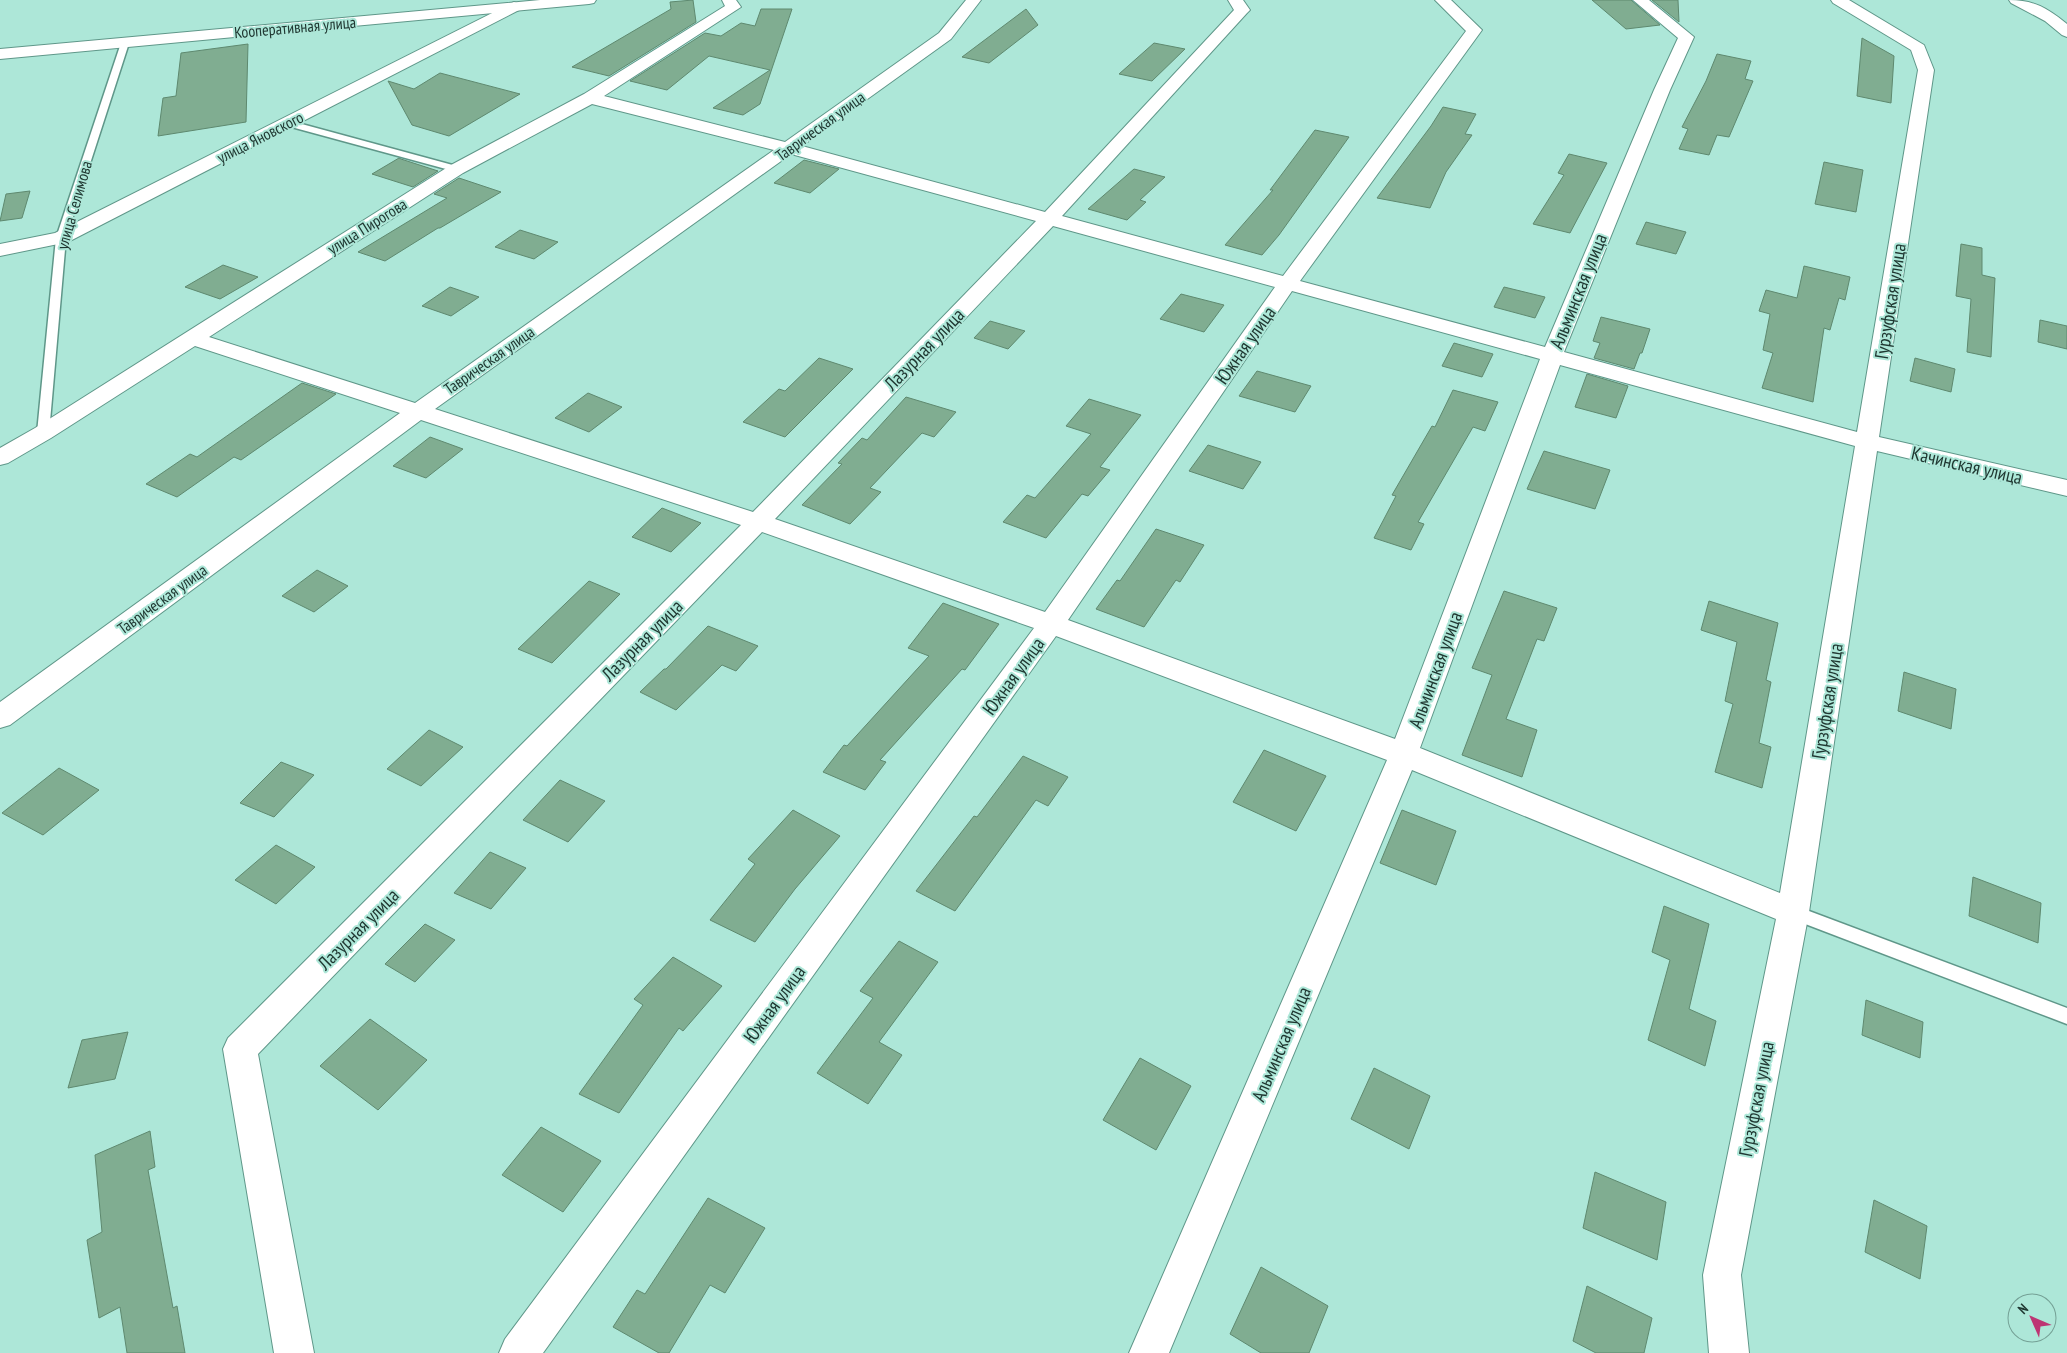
<svg xmlns="http://www.w3.org/2000/svg" width="2067" height="1353" viewBox="0 0 2067 1353" font-family="'PT Sans Narrow',sans-serif">
	<style>
		.building { fill: #80ad91; stroke: #5e896f }
		.lines { fill: none; stroke-linecap: round; stroke-linejoin: round }
		.service-casing { stroke: #5f9789; stroke-width: 3 }
		.minor-casing { stroke: #5f9789; stroke-width: 2 }
		.tertiary-casing { stroke: #5f9789; stroke-width: 2 }
		.service { fill: #fff; fill-rule: evenodd }
		.minor { fill: #fff; fill-rule: evenodd }
		.tertiary { fill: #fff; fill-rule: evenodd }
		.labels { text-anchor: middle; stroke-width: 4; stroke-linejoin: round; paint-order: stroke }
		.far-street-label { font-size: 16px; fill: #203832; stroke: #ade7d8 }
		.street-label { font-size: 19px; fill: #203832; stroke: #ade7d8 }
	</style>
	<rect width="100%" height="100%" fill="#ade7d8"/>
	<!-- building -->
	<g class="building">
		<path d="M693,0L696,22L609,76L572,67L671,9L670,2Z"/>
		<path d="M1592,0H1631L1660,25L1626,29Z"/>
		<path d="M1652,0H1678L1679,22Z"/>
		<path d="M761,9H792L760,104L743,115L713,108L770,70L709,56L667,90L630,81L705,33L721,36L741,23L755,26Z"/>
		<path d="M1026,9L1038,25L989,63L962,57Z"/>
		<path d="M1862,38L1894,56L1891,103L1857,96Z"/>
		<path d="M1154,43L1185,49L1152,81L1119,74Z"/>
		<path d="M248,44L246,122L158,136L163,98L176,96L181,53Z"/>
		<path d="M1717,54L1751,61L1745,79L1753,81L1729,137L1717,135L1709,155L1679,149L1688,129L1682,127L1706,81Z"/>
		<path d="M440,73L520,94L449,136L412,125L388,81L414,89Z"/>
		<path d="M1443,107L1476,114L1465,134L1472,135L1446,172L1430,208L1377,198L1431,126Z"/>
		<path d="M1315,130L1349,137L1279,235L1262,255L1225,245L1273,190H1270Z"/>
		<path d="M1569,154L1607,163L1570,233L1533,224L1564,175L1558,173Z"/>
		<path d="M399,158L401,159L438,171L413,187L372,174Z"/>
		<path d="M804,160L839,169L810,193L774,183Z"/>
		<path d="M1824,162L1863,170L1856,212L1815,204Z"/>
		<path d="M1134,169L1165,177L1140,200L1146,202L1127,220L1088,209Z"/>
		<path d="M459,178L501,192L440,228H438L385,261L358,252L447,198L434,194Z"/>
		<path d="M30,191L22,218L0,221L6,194Z"/>
		<path d="M1646,222L1686,232L1676,254L1636,244Z"/>
		<path d="M520,230L558,242L534,259L495,247Z"/>
		<path d="M1961,244L1982,248V275L1995,278L1991,357L1967,352L1971,299L1956,296Z"/>
		<path d="M223,265L258,277L220,299L185,287Z"/>
		<path d="M1804,266L1850,277L1845,300L1839,298L1830,330L1824,328L1813,402L1762,388L1773,353L1763,350L1770,314L1759,311L1766,290L1797,298Z"/>
		<path d="M450,287L479,297L451,316L422,306Z"/>
		<path d="M1504,287L1545,297L1535,318L1494,307Z"/>
		<path d="M1181,294L1224,305L1204,332L1160,319Z"/>
		<path d="M1601,317L1650,329L1642,353H1640L1634,369L1594,358L1600,343L1593,341Z"/>
		<path d="M2040,320L2067,326V349L2038,342Z"/>
		<path d="M990,321L1025,331L1008,349L974,338Z"/>
		<path d="M1454,343L1493,354L1482,377L1442,366Z"/>
		<path d="M819,358L853,369L785,437L743,422L779,389L785,391Z"/>
		<path d="M1915,358L1955,369L1951,392L1910,381Z"/>
		<path d="M1257,371L1311,386L1295,412L1239,396Z"/>
		<path d="M1587,374L1628,386L1616,418L1575,407Z"/>
		<path d="M302,383L336,394L241,460L234,457L177,497L146,484L190,454L197,457Z"/>
		<path d="M1453,390L1498,402L1485,431L1473,427L1418,522L1424,524L1411,550L1374,538L1396,496L1392,495L1432,426L1435,427Z"/>
		<path d="M588,393L622,407L589,432L555,418Z"/>
		<path d="M906,397L956,412L934,437L922,433L870,488L881,492L850,524L802,505L842,464L838,463L862,438L867,440Z"/>
		<path d="M1089,399L1141,415L1100,467L1110,470L1088,496L1082,494L1046,538L1003,522L1027,495L1035,498L1091,434L1066,426Z"/>
		<path d="M430,437L463,449L426,478L393,466Z"/>
		<path d="M1208,445L1261,462L1243,489L1189,471Z"/>
		<path d="M1544,451L1610,470L1595,509L1527,489Z"/>
		<path d="M662,508L701,523L671,552L632,537Z"/>
		<path d="M1156,529L1204,545L1180,582L1176,580L1144,627L1096,609L1117,580L1120,581Z"/>
		<path d="M317,570L348,586L314,612L282,596Z"/>
		<path d="M589,581L620,594L552,663L518,649Z"/>
		<path d="M1504,591L1557,608L1544,641L1537,639L1506,719L1537,730L1522,777L1462,755L1492,675L1472,668Z"/>
		<path d="M1709,601L1778,623L1766,680L1771,682L1759,743L1771,747L1762,788L1715,772L1733,704L1725,701L1737,642L1701,630Z"/>
		<path d="M943,603L999,624L965,670L962,669L880,760L886,762L865,790L823,772L844,745L847,746L929,656L908,648Z"/>
		<path d="M708,626L758,646L736,671L722,665L676,710L640,692L664,669H666Z"/>
		<path d="M1904,672L1956,689L1951,729L1898,711Z"/>
		<path d="M429,730L463,747L421,786L387,769Z"/>
		<path d="M1264,750L1326,776L1296,831L1233,802Z"/>
		<path d="M1023,756L1068,777L1048,806L1036,800L955,911L916,891L974,816L977,817Z"/>
		<path d="M281,762L314,775L274,817L240,803Z"/>
		<path d="M59,768L99,790L43,835L2,813Z"/>
		<path d="M560,780L605,801L568,842L523,820Z"/>
		<path d="M793,810L840,836L795,889L755,942L710,920L755,864L748,859Z"/>
		<path d="M1402,810L1456,831L1436,885L1380,863Z"/>
		<path d="M276,845L315,867L276,904L235,880Z"/>
		<path d="M490,852L526,868L491,909L454,893Z"/>
		<path d="M1973,877L2041,903L2038,943L1969,916Z"/>
		<path d="M1664,906L1709,924L1689,1009L1716,1021L1705,1066L1648,1040L1670,960L1652,952Z"/>
		<path d="M425,924L455,940L415,982L385,964Z"/>
		<path d="M899,941L938,962L879,1042L902,1055L868,1104L817,1073L873,998L860,991Z"/>
		<path d="M673,957L722,986L683,1031L679,1028L619,1113L579,1094L643,1005L634,999Z"/>
		<path d="M1866,1000L1923,1022L1920,1058L1862,1035Z"/>
		<path d="M370,1019L427,1060L378,1110L320,1066Z"/>
		<path d="M128,1032L115,1079L68,1088L82,1040Z"/>
		<path d="M1140,1058L1191,1086L1156,1150L1103,1120Z"/>
		<path d="M1374,1068L1430,1096L1409,1149L1351,1119Z"/>
		<path d="M541,1127L601,1161L563,1212L502,1175Z"/>
		<path d="M150,1131L155,1167L148,1170L173,1308L177,1306L185,1353H127L120,1307L99,1318L87,1240L102,1232L95,1155Z"/>
		<path d="M1595,1172L1666,1202L1657,1260L1583,1228Z"/>
		<path d="M708,1198L765,1228L725,1293L710,1285L669,1353H659L613,1327L637,1290L645,1294Z"/>
		<path d="M1874,1200L1927,1226L1920,1279L1865,1252Z"/>
		<path d="M1261,1267L1328,1306L1309,1353H1261L1230,1334Z"/>
		<path d="M1587,1286L1652,1318L1644,1353H1596L1573,1341Z"/>
	</g>
	<g class="lines">
		<!-- service casing -->
		<g class="service-casing">
			<g id="service">
				<path d="M125,40L129,43L66,238L49,433L43,437L37,433L56,238L121,43Z"/>
				<path d="M287,120L460,167L462,169L457,172L284,125L282,123Z"/>
				<path d="M1793,905L2067,1008V1024L1787,917L1784,912L1787,907Z"/>
			</g>
		</g>
		<!-- minor casing -->
		<g class="minor-casing">
			<g id="minor">
				<path d="M722,0H736L741,7L604,96L785,142L939,33L966,0H981L951,39L802,146L1045,212L1234,10L1228,0H1243L1250,10L1247,13L1062,216L1283,276L1466,31L1435,0H1451L1482,30L1300,281L1545,347L1654,90L1678,38L1633,0H1649L1694,37L1670,90L1564,352L1857,432L1918,70L1911,50L1833,3L1831,0H1849L1924,45L1934,70L1879,437L2067,480V496L1877,451L1809,912L1741,1275L1749,1353H1709L1703,1275L1776,919L1412,770L1169,1353H1129L1387,760L1056,636L543,1353H499L505,1339L1034,628L762,532L258,1054L314,1353H274L223,1049L228,1038L741,525L421,420L10,725L0,728V702L400,413L195,346L51,438L8,463L0,465V448L35,428L451,165L584,94L725,6ZM592,104L774,150L415,403L209,337L463,173ZM791,154L1036,221L753,512L435,409ZM1053,226L1275,287L1045,612L775,519ZM1292,291L1540,359L1395,739L1068,620ZM1560,365L1855,446L1780,893L1420,748Z"/>
				<path d="M2009,0C2034,0 2047,8 2067,24V37L2062,35L2045,21L2011,3Z"/>
				<path d="M514,2L519,4L522,7L519,10L68,242L0,256V244L55,233Z"/>
			</g>
		</g>
		<!-- tertiary casing -->
		<g class="tertiary-casing">
			<path id="tertiary" d="M540,0H596L594,3L589,4L0,59V49Z"/>
		</g>
		<!-- service -->
		<use href="#service" class="service"/>
		<!-- minor -->
		<use href="#minor" class="minor"/>
		<!-- tertiary -->
		<use href="#tertiary" class="tertiary"/>
	</g>
	<g class="labels">
		<!-- far-street labels -->
		<g class="far-street-label">
			<text transform="translate(295 27) rotate(-5)" y="6">Кооперативная улица</text>
			<text transform="translate(820 126) rotate(-36)" y="6">Таврическая улица</text>
			<text transform="translate(260 137) rotate(-27)" y="6">улица Яновского</text>
			<text transform="translate(74 205) rotate(-74)" y="6">улица Селимова</text>
			<text transform="translate(367 226) rotate(-32)" y="6">улица Пирогова</text>
			<text transform="translate(489 360) rotate(-35)" y="6">Таврическая улица</text>
			<text transform="translate(162 599) rotate(-36)" y="6">Таврическая улица</text>
		</g>
		<!-- street labels -->
		<g class="street-label">
			<text transform="translate(1578 291) rotate(-68)" y="7">Альминская улица</text>
			<text transform="translate(1890 301) rotate(-81)" y="7">Гурзуфская улица</text>
			<text transform="translate(1245 345) rotate(-55)" y="7">Южная улица</text>
			<text transform="translate(924 349) rotate(-46)" y="7">Лазурная улица</text>
			<text transform="translate(1967 465) rotate(13)" y="7">Качинская улица</text>
			<text transform="translate(642 640) rotate(-45)" y="7">Лазурная улица</text>
			<text transform="translate(1435 670) rotate(-70)" y="7">Альминская улица</text>
			<text transform="translate(1013 676) rotate(-54)" y="7">Южная улица</text>
			<text transform="translate(1827 701) rotate(-81)" y="7">Гурзуфская улица</text>
			<text transform="translate(358 929) rotate(-45)" y="7">Лазурная улица</text>
			<text transform="translate(774 1004) rotate(-54)" y="7">Южная улица</text>
			<text transform="translate(1281 1044) rotate(-67)" y="7">Альминская улица</text>
			<text transform="translate(1756 1099) rotate(-79)" y="7">Гурзуфская улица</text>
		</g>
	</g>
	<!-- north arrow -->
	<g transform="translate(2032 1318) rotate(315)"><circle r="24" fill="#ade7d8" stroke="#75a196"/>
	<path d="M0-4L9 19L0 12L-9 19Z" fill="#bd3573"/>
	<text y="-8" font-size="14" font-weight="bold" text-anchor="middle" fill="#203832">N</text>
	</g>
</svg>
